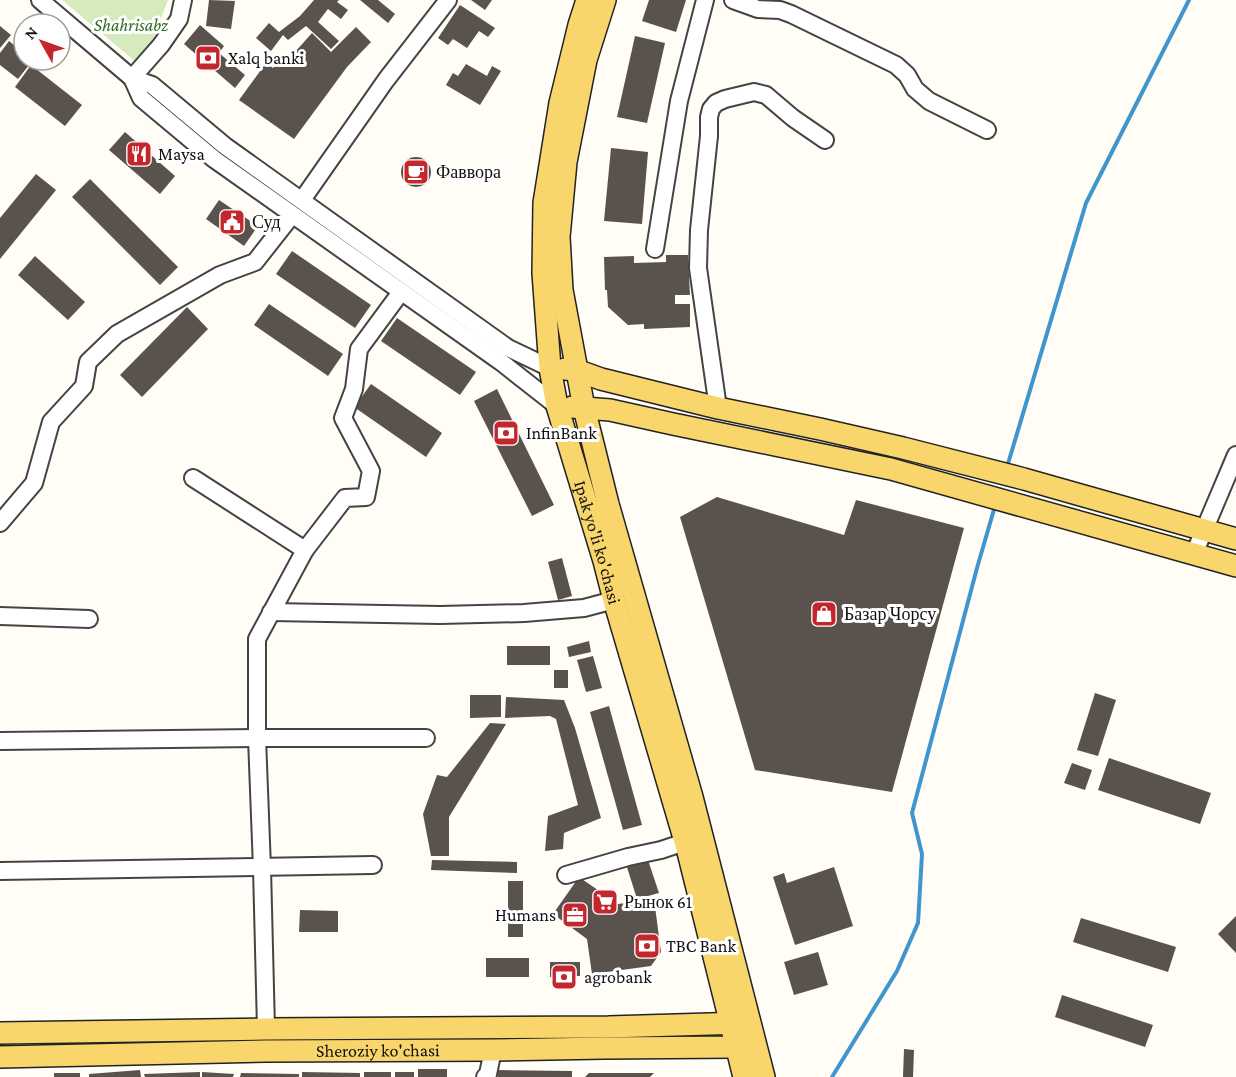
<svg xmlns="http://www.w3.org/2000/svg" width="1236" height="1077" viewBox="0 0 1236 1077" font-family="'Crimson Pro',serif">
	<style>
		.green { fill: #d5ebbd }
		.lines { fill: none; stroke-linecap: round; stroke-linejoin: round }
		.stream { stroke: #3f96cf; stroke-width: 4 }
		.building { fill: #5a524d }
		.minor-casing { stroke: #444; stroke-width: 20 }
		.major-casing { stroke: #222; stroke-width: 24 }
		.minor { stroke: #fff; stroke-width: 16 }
		.major { stroke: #f9d66b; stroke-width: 21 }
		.labels { text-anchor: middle; stroke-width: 6; stroke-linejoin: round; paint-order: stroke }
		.park-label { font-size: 18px; font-style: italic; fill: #2f6b1f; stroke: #fff }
		.poi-label { font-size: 18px; fill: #111; stroke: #fff; text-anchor: start }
		.street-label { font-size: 18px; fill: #111; stroke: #fff }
	</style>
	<rect width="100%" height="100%" fill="#fffdf5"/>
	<!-- green -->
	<path class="green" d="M62,0H168L152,42L136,62Z"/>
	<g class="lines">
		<!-- stream -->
		<g class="stream">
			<path d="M1007,467L1086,203L1189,0"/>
			<path d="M832,1077L897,971L918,923L922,854L912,813L977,568L995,506"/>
		</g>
	</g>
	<!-- building -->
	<g class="building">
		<path d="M209,0L235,1L231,29L206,26Z"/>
		<path d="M314,0H339L337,2L348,10L341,19L328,9L318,22L339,41L331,49L306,26L288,40L283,35L271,51L256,38L269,23L279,32L300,16Z"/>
		<path d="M360,0H378L395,14L388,23Z"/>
		<path d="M471,0H492L485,10Z"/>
		<path d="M649,0H686L676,32L642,21Z"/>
		<path d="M460,5L495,28L488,37L479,31L467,48L453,39L448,45L438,38Z"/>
		<path d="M200,25L224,46L219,53L245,75L235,88L184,44Z"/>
		<path d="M0,26L11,35L0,48Z"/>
		<path d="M356,27L371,42L347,67L294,139L239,100L266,63L273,68L281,59L286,62L312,33L331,52Z"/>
		<path d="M635,36L665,43L647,123L617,117Z"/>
		<path d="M9,41L24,53V60H33L18,79L0,65V53Z"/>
		<path d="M466,64L487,76L492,66L501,71L480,105L446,85L453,73L458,76Z"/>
		<path d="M31,65L82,105L65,126L15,87Z"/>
		<path d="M125,132L175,176L160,194L109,150Z"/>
		<path d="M611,148L648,152L642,224L604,221Z"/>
		<circle cx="416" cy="172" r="15"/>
		<path d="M36,174L56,190L0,259V218Z"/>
		<path d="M90,179L178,267L160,285L72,197Z"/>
		<path d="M219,200L258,226L244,246L206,219Z"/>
		<path d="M292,251L371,305L355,328L276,274Z"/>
		<path d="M666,255H688L690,295H675V304H690V327L644,329V324L628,325L608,307L607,290H605L604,257L634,256V263L666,262Z"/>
		<path d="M35,256L85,302L68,320L18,275Z"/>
		<path d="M269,304L343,354L328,376L254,325Z"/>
		<path d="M187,307L208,329L142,397L120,375Z"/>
		<path d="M397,318L476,372L460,395L381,341Z"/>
		<path d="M371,384L442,433L426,457L354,407Z"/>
		<path d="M497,389L554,505L532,516L474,401Z"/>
		<path d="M717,497L844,535L856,500L964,528L892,792L755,770L680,517Z"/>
		<path d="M562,558L572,596L558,600L548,562Z"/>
		<path d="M589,641L591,652L569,657L567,647Z"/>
		<rect x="507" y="646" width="43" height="19"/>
		<path d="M593,656L602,688L586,692L577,660Z"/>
		<rect x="554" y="670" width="14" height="18"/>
		<path d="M1095,693L1116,700L1098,756L1077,750Z"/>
		<path d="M470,695H501V717L470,718Z"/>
		<path d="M506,697L564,700L575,728L601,818L564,833L563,849L545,851L548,816L578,805L556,719L550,716L505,718Z"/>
		<path d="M609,706L642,825L623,830L590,712Z"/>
		<path d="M490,723L506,724L449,817V856H431L423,814L437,775L447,777Z"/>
		<path d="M1109,758L1211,793L1200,824L1098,790Z"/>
		<path d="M1072,763L1092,770L1085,790L1064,783Z"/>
		<path d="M647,857L659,893L637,899L626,864Z"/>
		<path d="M432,860L517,862V873L431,870Z"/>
		<path d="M834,867L853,926L795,945L773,877L784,873L787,883Z"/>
		<path d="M579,877L618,904L654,899L661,952L651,966L592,974L587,939L553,914Z"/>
		<rect x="508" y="881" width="15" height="56"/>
		<path d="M300,910L338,911V932H299Z"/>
		<path d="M1236,916V953L1218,934Z"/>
		<path d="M1081,918L1176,947L1168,972L1073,942Z"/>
		<path d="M818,952L828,985L794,995L784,962Z"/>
		<rect x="486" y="958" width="43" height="19"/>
		<path d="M550,962H580V976L550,977Z"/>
		<path d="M1062,995L1153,1025L1145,1047L1055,1017Z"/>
		<path d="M904,1049L914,1050L913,1077H903Z"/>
		<rect x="418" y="1069" width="29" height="8"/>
		<path d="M140,1070L141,1077H89V1074Z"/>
		<path d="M498,1070L572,1071V1077H498Z"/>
		<path d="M200,1072V1077H145L144,1074Z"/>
		<path d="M202,1072L234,1074L233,1077H202Z"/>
		<path d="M302,1072L360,1073V1077H302Z"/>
		<rect x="364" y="1072" width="27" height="5"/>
		<rect x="395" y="1072" width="19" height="5"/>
		<rect x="54" y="1073" width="26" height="4"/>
		<path d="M241,1073L299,1074V1077H240Z"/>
		<path d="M589,1073H654L650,1077H585Z"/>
	</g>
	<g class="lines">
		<!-- minor casing -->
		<g class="minor-casing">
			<g id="minor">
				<path d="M40,0L132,78L152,85L225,146L508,348L550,368"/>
				<path d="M733,0L758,9L780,10L791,14L896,65L907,75L915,89L929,101L987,130"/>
				<path d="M132,78L141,98L214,159L501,362L557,406"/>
				<path d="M132,78L161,45L179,19L183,0"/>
				<path d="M302,200L386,80L448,0"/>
				<path d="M655,249L679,101L705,0"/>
				<path d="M718,408L698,268L699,230L709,136V117L711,109L716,103L725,99L754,92L766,95L793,118L825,140"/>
				<path d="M193,478L305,550"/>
				<path d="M0,523L34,483L51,422L84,386L88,362L117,334L220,275L255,262L292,215"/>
				<path d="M1194,554L1236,455"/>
				<path d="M271,612L440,615L524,613L584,608L614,600"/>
				<path d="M0,616L89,619"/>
				<path d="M0,741L257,738H426"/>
				<path d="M0,871L373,865"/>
				<path d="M566,875L628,857L661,850L685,842"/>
				<path d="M266,1029L262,868L257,738V639L305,550L345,498L366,497L371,471L343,418L354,389L359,349L401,292"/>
				<path d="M485,1077L488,1074L493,1050"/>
			</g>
		</g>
		<!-- major casing -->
		<g class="major-casing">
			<g id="major">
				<path id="s1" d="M587,0L579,25L560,103L544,203L543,273L550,368L557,406L604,561L614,600L687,848L744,1077"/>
				<path d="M605,0L586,60L566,162L559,237L562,290L584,408L608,504L692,797L764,1077"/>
				<path d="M565,369L576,370L601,379L718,408L820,429L903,448L1024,479L1236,539"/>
				<path d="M572,407L610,410L673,424L891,469L1236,566"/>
				<path d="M0,1033L266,1029L608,1027L744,1023"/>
				<path id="s2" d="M0,1057L266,1051L493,1050L604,1048L736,1047L749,1045"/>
			</g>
		</g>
		<!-- minor -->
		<use href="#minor" class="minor"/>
		<!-- major -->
		<use href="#major" class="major"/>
	</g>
	<!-- icons -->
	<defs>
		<g id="bank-square" transform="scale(1.35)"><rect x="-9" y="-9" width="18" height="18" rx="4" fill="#c4262e" stroke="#fff"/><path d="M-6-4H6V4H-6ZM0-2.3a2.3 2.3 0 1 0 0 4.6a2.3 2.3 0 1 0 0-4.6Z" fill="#fff"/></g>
		<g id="restaurant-square" transform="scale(1.35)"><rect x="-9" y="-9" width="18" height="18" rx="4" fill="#c4262e" stroke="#fff"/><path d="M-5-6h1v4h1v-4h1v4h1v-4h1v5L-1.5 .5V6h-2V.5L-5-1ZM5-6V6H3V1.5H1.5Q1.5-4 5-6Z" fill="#fff"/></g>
		<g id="cafe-square" transform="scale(1.35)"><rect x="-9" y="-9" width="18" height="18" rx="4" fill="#c4262e" stroke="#fff"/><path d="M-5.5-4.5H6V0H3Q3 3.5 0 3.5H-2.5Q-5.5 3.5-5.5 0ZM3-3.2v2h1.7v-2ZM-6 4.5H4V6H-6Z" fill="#fff"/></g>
		<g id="civic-square" transform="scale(1.35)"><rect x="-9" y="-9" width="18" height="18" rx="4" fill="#c4262e" stroke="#fff"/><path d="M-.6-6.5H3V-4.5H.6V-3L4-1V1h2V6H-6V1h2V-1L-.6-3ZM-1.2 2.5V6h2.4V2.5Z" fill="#fff"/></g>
		<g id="shop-square" transform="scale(1.35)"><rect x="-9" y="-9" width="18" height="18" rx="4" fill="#c4262e" stroke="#fff"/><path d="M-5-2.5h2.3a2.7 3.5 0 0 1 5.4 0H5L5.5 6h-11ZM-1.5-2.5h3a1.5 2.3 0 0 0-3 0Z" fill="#fff"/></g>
		<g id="supermarket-square" transform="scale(1.35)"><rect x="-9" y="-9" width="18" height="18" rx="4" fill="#c4262e" stroke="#fff"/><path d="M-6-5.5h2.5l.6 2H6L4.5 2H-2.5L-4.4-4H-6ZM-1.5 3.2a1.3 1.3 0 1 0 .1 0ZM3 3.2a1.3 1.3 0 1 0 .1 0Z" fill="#fff"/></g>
		<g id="office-square" transform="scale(1.35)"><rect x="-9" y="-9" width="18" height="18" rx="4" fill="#c4262e" stroke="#fff"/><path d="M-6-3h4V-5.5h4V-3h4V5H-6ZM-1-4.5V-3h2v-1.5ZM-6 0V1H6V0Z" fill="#fff"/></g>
	</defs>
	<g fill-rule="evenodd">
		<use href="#bank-square" x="208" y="58"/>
		<use href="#restaurant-square" x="139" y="154"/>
		<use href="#cafe-square" x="416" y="172"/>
		<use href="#civic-square" x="232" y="222"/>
		<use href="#bank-square" x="506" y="433"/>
		<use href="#shop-square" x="824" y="614"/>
		<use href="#supermarket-square" x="605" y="902"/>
		<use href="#office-square" x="575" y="915"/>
		<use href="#bank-square" x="647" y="946"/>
		<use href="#bank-square" x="564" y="977"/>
	</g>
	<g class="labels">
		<!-- park labels -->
		<g class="park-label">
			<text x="131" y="31">Shahrisabz</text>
		</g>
		<!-- poi labels -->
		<g class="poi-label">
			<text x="228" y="64">Xalq banki</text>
			<text x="158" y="160">Maysa</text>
			<text x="436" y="178">Фаввора</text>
			<text x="252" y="228">Суд</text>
			<text x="526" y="439">InfinBank</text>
			<text x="844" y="620">Базар Чорсу</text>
			<text x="624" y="908">Рынок 61</text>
			<text x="556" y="921" text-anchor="end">Humans</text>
			<text x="666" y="952">TBC Bank</text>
			<text x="584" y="983">agrobank</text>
		</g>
		<!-- street labels -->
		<g class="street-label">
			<text dy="6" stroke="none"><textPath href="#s1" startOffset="554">Ipak yo'li ko'chasi</textPath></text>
			<text dy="6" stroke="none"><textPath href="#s2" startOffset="378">Sheroziy ko'chasi</textPath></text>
		</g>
	</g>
	<!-- north arrow -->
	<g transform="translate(42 42) rotate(310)"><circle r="28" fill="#ffffff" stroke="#a0a0a0" stroke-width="1.5"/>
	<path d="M0-4.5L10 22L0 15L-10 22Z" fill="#c4262e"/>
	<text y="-9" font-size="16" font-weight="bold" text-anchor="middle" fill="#111111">N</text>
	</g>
</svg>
